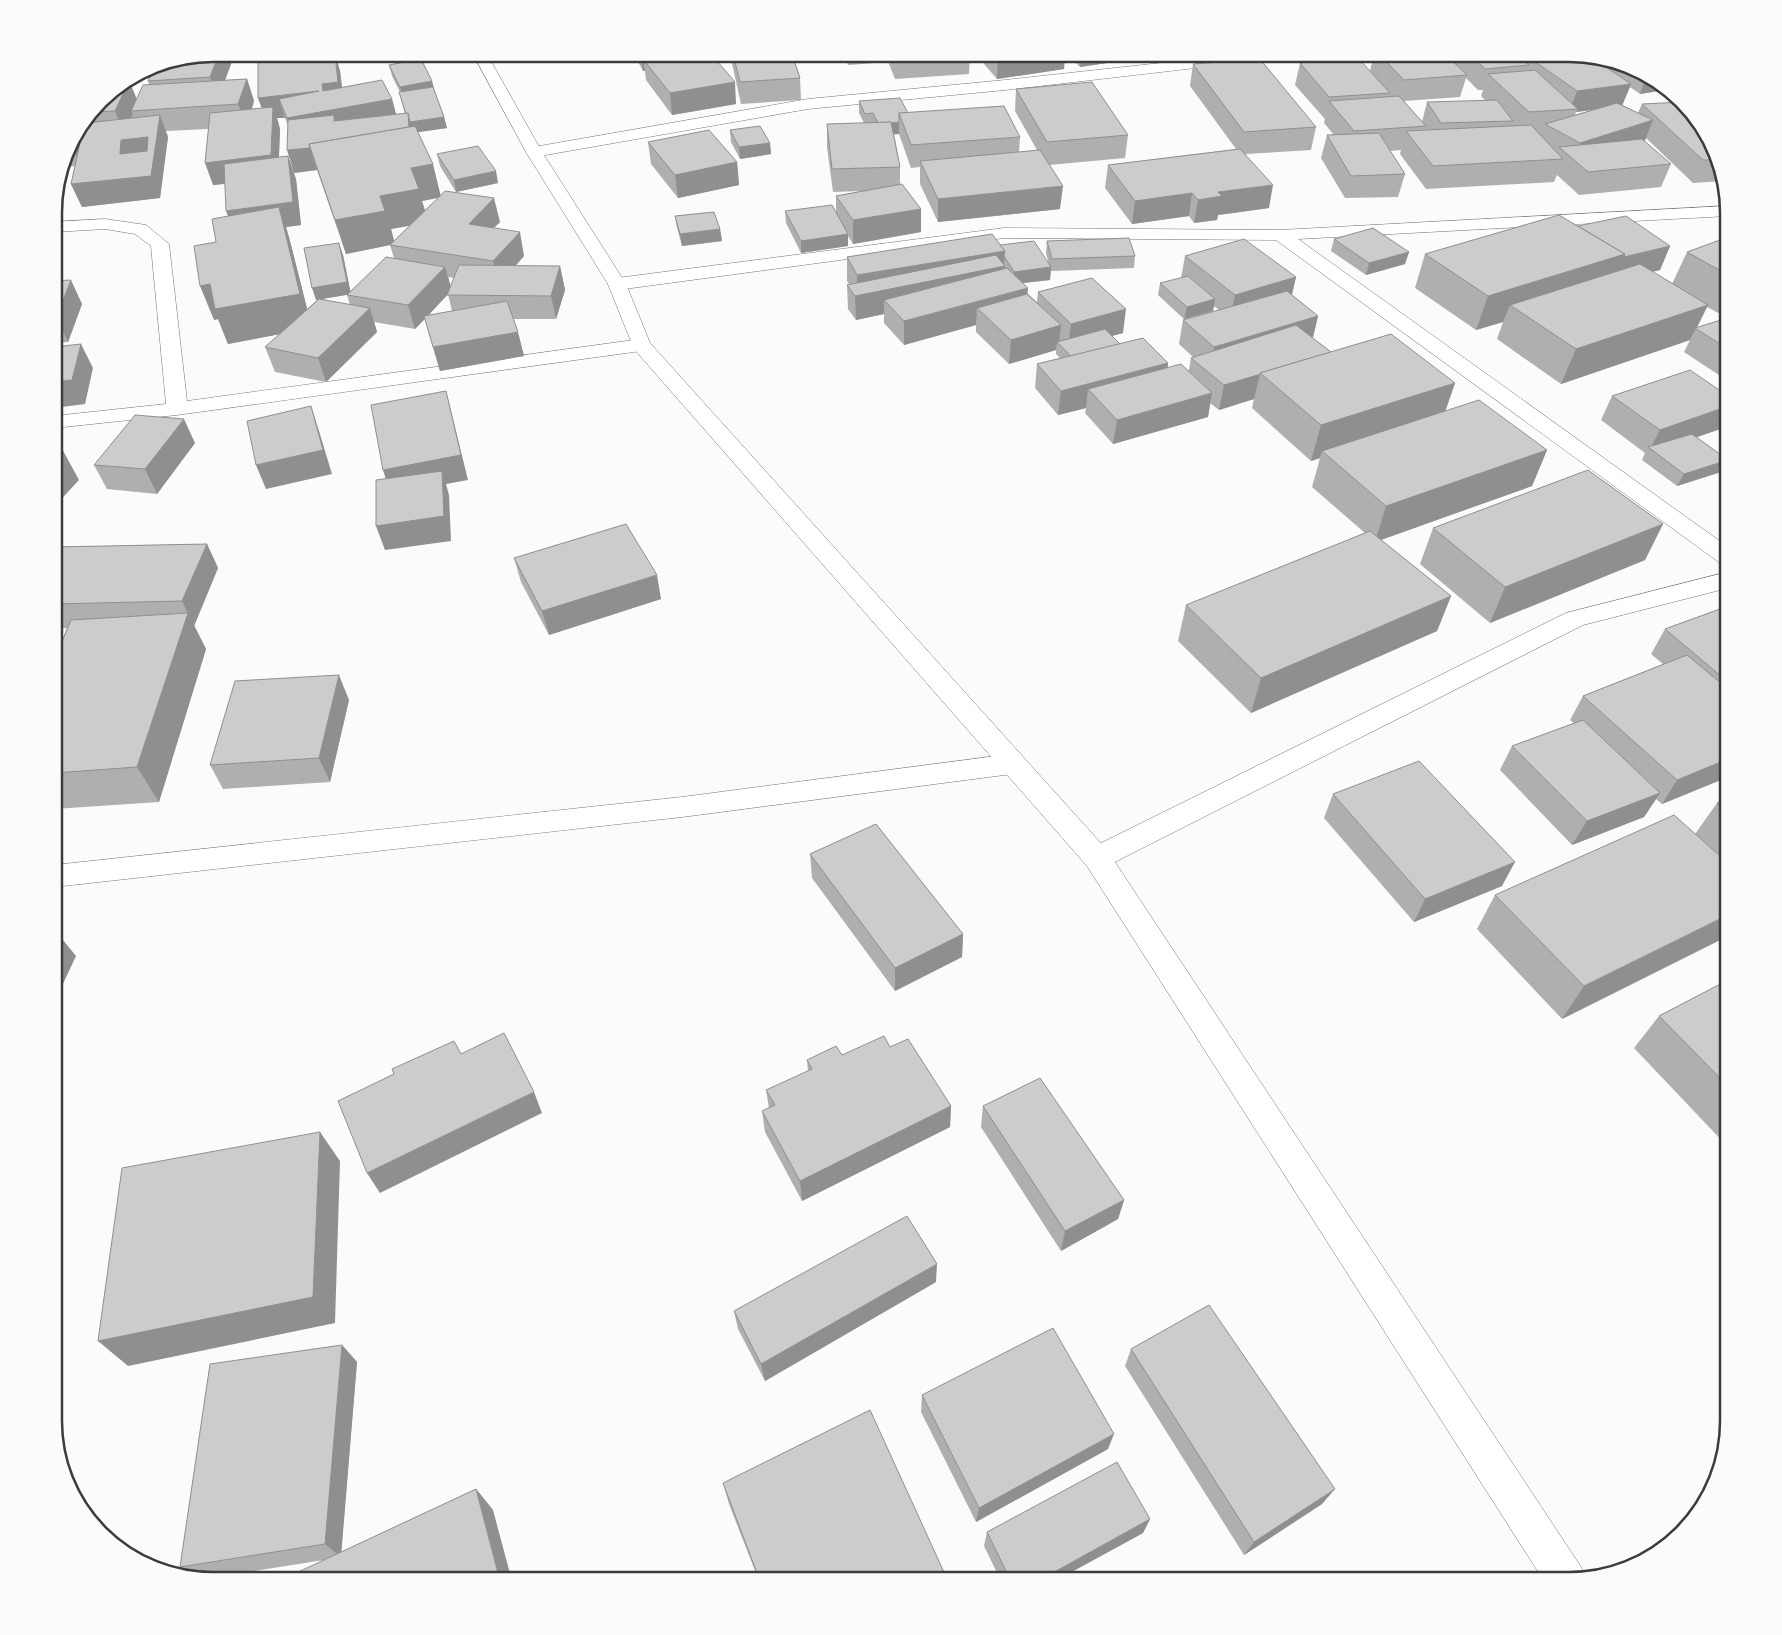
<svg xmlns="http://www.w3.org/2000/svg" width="1782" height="1635" viewBox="0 0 1782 1635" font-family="Lato,sans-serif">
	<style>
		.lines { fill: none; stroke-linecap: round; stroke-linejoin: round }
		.street-casing { stroke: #747475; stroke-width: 1 }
		.secondary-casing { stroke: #747475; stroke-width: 1 }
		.street { fill: #fff; fill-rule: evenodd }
		.secondary { fill: #fff; fill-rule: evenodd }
		.wall { fill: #b0afaf; fill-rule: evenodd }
		.shaded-wall { fill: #908f8e }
		.building { fill: #cdcccb; stroke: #908f8e; fill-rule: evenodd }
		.rim { fill: none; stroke: #3c3c3d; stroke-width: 2.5 }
	</style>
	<rect width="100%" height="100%" fill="#fbfbfc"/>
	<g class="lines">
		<!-- street casing -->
		<g class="street-casing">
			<g id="street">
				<path d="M432,54H475L473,57C462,60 445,60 434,57Z"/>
				<path d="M1244,54H1289L1287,57L1282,58L1005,90L808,109L534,157L528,156L526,152L528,148L534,147L808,99L1005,80Z"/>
				<path d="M1728,206V216L1298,239L1728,547V566L1720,563L1276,240L1004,238L617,290L610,288L608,284L610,280L617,278L1004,228L1280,230Z"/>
				<path d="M105,219L146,225L169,244L187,401L641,339L648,341L651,345L648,349L641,351L177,415L54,428V416L166,404L151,246L135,234L105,229L54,232V222Z"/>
				<path d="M1728,572V588L1583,625L1107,866L1097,869L1087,866L1083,858L1087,850L1566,613Z"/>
				<path d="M1012,754L1021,757L1025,764L1021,771L1012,774L682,817L54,887V865L682,797Z"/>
			</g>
		</g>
		<!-- secondary casing -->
		<g class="secondary-casing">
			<path id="secondary" d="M473,54H487L542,152L626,284L650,343L1107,850L1581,1567L1586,1578L1569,1581H1544L1087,866L634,349L608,284L526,152Z"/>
		</g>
		<!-- street -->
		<use href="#street" class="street"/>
		<!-- secondary -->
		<use href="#secondary" class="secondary"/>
	</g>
	<!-- wall -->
	<g class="wall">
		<path d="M214,54H233L234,56L225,80L247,79L254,101L252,109L262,108L258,98L297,54H335L340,71L342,87L392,99L396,115L405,114L399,92H400L392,76L389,65L435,92L444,117L447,128L418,132L440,195L500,222L493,228L524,256L515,266H560L565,290L556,319H514L524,356L440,371L425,319L415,329L374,322L377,332L326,382L275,372L265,347L280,334L228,344L218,319L214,320L216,242L228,216L225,184L213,185L208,129L166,131L168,137L160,198L82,207L71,184L75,166L64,167L70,143L108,94L137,98L149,84L148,81ZM277,118H285L288,126L294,173L317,170L346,254L390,245L394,258L350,291L343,255L316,300H317L307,309L290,241L286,227L301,225L296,179L288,156L279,157L280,129ZM438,198L425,210L422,201ZM409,226L394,241L391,229ZM448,277L454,278L451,287ZM448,294L452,311L429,315ZM347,295L350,305L322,299Z"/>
		<path d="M635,54H728L729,60L717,62L736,104L672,115L646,80L645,71H643L635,56Z"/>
		<path d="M730,54H792L800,78L801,100L741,104L731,59Z"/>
		<path d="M844,54H875V63L848,65Z"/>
		<path d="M885,54H970L969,74L895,79Z"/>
		<path d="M978,54H1065L1064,69L997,79L978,57Z"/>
		<path d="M1067,54H1154V56L1080,67Z"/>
		<path d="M1195,54H1227L1199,57Z"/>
		<path d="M1374,54H1445L1452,61L1454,54H1569L1630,66L1665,90L1640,94L1630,87L1622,105L1638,113L1642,104L1716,152L1723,181L1693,183L1646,138L1644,141L1671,164L1661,187L1579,195L1557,175L1554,182L1426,189L1400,154L1401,150L1390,151L1405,174L1398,197L1345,198L1321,158L1327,135H1334L1324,123L1325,119L1295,85L1300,63L1370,71ZM1466,78L1478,90H1483L1481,96L1486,101L1427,102L1422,122L1404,101L1460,97ZM1592,110L1575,115L1576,112Z"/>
		<path d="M1193,64L1316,127L1311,150L1246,154L1269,208L1218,215L1217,220L1194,223L1189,216L1132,224L1105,188L1108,165L1236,149L1190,86Z"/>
		<path d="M1016,89L1128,135L1125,158L1049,165L1060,209L938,222L920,184V167L911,168L899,134H894L900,167V185L921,232L853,244L848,236V246L801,253L786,223L785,211L836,213V196L861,191L833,192L827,147V124L864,123L859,113V101L1020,137L1019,152L1037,150L1015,111Z"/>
		<path d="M730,130L770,143L771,154L740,159L731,142Z"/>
		<path d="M648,142L737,162L739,185L678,198L651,164Z"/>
		<path d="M437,154L498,183L456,192L440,166Z"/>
		<path d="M675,216L720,229L722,241L682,246L677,228Z"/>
		<path d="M1578,226L1670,246L1660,270L1652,272L1672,284L1687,252L1728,237V318L1707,307L1697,328L1728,322V381L1684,352L1690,340L1561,384L1497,339L1503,322L1476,330L1415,288L1425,254Z"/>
		<path d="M1334,239L1409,252L1405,264L1366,275L1331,251Z"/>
		<path d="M1047,241L1135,256L1134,268L1051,271V269L1050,280L1023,283L1028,294L1037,302L1038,292L1123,333L1111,336L1120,344L1168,363V368L1189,370L1191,358L1193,357L1179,344L1183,320L1219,310L1214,306L1213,311L1184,319L1158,295L1160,283L1181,278L1185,256L1296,277L1292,295L1318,316L1313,338L1331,352L1455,383L1445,411L1547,450L1532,486L1381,540L1451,596L1437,631L1251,713L1178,641L1186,605L1365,533L1312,487L1320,458L1311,461L1252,408L1254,399L1219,410L1210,403L1208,417L1113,444L1085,413L1086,408L1058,415L1035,388L1037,364L1060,358L1056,354V350L1009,364L976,332V325L904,345L884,323V314L856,320L848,309L847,285L849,284L847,281V257L1000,245L1049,265L1046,253Z"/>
		<path d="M54,281L82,304L68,342L54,343Z"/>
		<path d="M1612,396L1726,427L1697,437L1721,472L1677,486L1642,460L1645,453L1601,420Z"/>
		<path d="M195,443L157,494L107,489L94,465Z"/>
		<path d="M1663,524L1645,560L1490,623L1420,564L1433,528Z"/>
		<path d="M207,544L218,568L194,626L206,649L159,802L54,809V661L67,628L54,629V547Z"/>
		<path d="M514,558L661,599L549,635L521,582Z"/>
		<path d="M1728,606V777L1662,804L1656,799L1644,817L1572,845L1500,770L1512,746L1574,723L1570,720L1583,696L1663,664L1651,654L1665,629Z"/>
		<path d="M349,700L330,782L223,789L210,765Z"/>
		<path d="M1333,794L1502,886L1414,922L1324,818Z"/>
		<path d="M1728,798V936L1562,1019L1477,929L1495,895L1695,834L1717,803Z"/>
		<path d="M810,854L963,934L962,957L895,991L812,878Z"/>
		<path d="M1728,980V1147L1634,1048L1659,1016Z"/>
		<path d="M890,1047L951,1106L950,1127L802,1201L765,1132L762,1111L769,1108L766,1090L808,1071L807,1060Z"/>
		<path d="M983,1106L1124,1200L1118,1219L1061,1251L981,1127Z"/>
		<path d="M936,1282L765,1381L738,1329L734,1311Z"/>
		<path d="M342,1345L357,1362L341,1552L476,1489L493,1510L324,1560L204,1579L198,1578L180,1567Z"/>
		<path d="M1131,1349L1322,1504L1244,1555L1125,1366Z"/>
		<path d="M922,1395L1108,1449L976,1522L921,1412Z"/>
		<path d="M723,1483L948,1581H759L729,1504Z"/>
		<path d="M1150,1519L1143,1533L1055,1581H1001L984,1546L987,1532Z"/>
	</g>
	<!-- shaded-wall -->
	<g class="shaded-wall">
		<path d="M219,54H233L234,56L218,99L210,77Z"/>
		<path d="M335,54L340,71L344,104L392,99L398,121L294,140L287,118L279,99L285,118H277L280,129L278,178L213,185L205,163L266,120L258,98L323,91L322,84Z"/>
		<path d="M640,54H728L729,60L652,70L643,59L645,71H643Z"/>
		<path d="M1021,54H1065L1064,69L997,79L998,57Z"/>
		<path d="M1082,54H1154V56L1080,67Z"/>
		<path d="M1199,54H1227L1199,57Z"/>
		<path d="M1646,77L1665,90L1640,94Z"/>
		<path d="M247,79L254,101L246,126L238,104Z"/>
		<path d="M129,80L138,102L131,111L133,114L124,133L115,111Z"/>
		<path d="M432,81L435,92L403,98L400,87Z"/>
		<path d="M735,82L736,104L672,115L670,93Z"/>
		<path d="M1631,84L1622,106L1576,112L1578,109H1570L1577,91Z"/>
		<path d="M408,113L444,117L447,128L413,133L318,170Z"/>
		<path d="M160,115L168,137L160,198L82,207L71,184L120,154L121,140Z"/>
		<path d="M1653,120L1644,143L1574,160L1580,143Z"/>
		<path d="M899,122V134L879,136V124Z"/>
		<path d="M85,124L81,165L71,143Z"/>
		<path d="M770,143L771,154L740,159L739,147Z"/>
		<path d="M310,148L317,170L294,173L287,150Z"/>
		<path d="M288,156L296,179L301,225L286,227L290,241L312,328L228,344L218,319L214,320L200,286L235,234L226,211Z"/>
		<path d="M737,162L739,185L678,198L675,175Z"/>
		<path d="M433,164L441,197L422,201L428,222L391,229L395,244L390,245L346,254L335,220L380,196L411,168Z"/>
		<path d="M496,171L498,183L456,192L454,180Z"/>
		<path d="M1273,185L1269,208L1218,215L1217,220L1194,223L1198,200L1218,192Z"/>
		<path d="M1063,186L1060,209L938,222V199Z"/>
		<path d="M1192,193L1189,216L1132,224L1135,201Z"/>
		<path d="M494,198L500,222L474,248L469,224Z"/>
		<path d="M921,209V232L853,244V220Z"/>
		<path d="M720,229L722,241L682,246L680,234Z"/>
		<path d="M520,232L524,256L499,285L493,261Z"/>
		<path d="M848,234V246L801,253V241Z"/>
		<path d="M339,243L343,255L351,294L316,300L312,288Z"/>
		<path d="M1670,246L1660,270L1510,305L1503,322L1476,330L1488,296L1625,254Z"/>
		<path d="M1005,251L1004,266H1005L1003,290L884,300V314L856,320L855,296H857V275Z"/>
		<path d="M1409,252L1405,264L1366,275L1369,263Z"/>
		<path d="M560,266L565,290L556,319L551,296Z"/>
		<path d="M445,267L452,290L415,329L408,305Z"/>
		<path d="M1051,267L1050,280L1013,284L1014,272Z"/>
		<path d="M1296,277L1290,301L1230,319L1235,295Z"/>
		<path d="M71,280L82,304L68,342L56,318Z"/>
		<path d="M1028,288L1026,312L977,308L976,325L904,345V321Z"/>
		<path d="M1215,299L1213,311L1184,319L1187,307Z"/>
		<path d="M1708,305L1690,340L1561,384L1576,349Z"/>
		<path d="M370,308L377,332L326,382L318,358Z"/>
		<path d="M1126,309L1123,333L1068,348L1071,324Z"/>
		<path d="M1318,316L1312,340L1209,371L1214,347Z"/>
		<path d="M1061,325L1059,344L1057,342L1056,350L1009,364L1011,340Z"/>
		<path d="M518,332L524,356L440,371L433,347Z"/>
		<path d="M81,344L93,368L85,404L54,408V382Z"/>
		<path d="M1168,363L1164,388L1088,389L1086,408L1058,415L1061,391Z"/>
		<path d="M1260,374L1254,399L1219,410L1224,385Z"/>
		<path d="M1455,383L1443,418L1322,451L1320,458L1311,461L1321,425Z"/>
		<path d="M446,391L468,480L446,484L449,495L451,541L385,550L376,526L391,495L383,470Z"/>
		<path d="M1212,393L1208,417L1113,444L1117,420Z"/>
		<path d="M311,406L319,431L332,474L266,489L256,465Z"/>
		<path d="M1728,406V423L1726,427L1654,452L1650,449L1660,430Z"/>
		<path d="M184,419L195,443L157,494L145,469Z"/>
		<path d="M60,445L79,480L54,507V451Z"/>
		<path d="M1547,450L1532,486L1375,542L1386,506Z"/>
		<path d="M1728,460L1721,472L1677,486L1684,474Z"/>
		<path d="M1663,524L1645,560L1490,623L1505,587Z"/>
		<path d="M207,544L218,568L194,626L182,601Z"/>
		<path d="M657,575L661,599L549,635L542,611Z"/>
		<path d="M1451,596L1437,631L1251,713L1261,678Z"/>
		<path d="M188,613L206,649L159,802L137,767Z"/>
		<path d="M339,675L349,700L330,782L319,758Z"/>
		<path d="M1728,759V777L1662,804L1677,780Z"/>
		<path d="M1660,793L1644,817L1572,845L1587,821Z"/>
		<path d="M1515,862L1502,886L1414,922L1425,899Z"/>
		<path d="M1728,915V936L1562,1019L1584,986Z"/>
		<path d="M54,929L76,956L54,1003Z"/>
		<path d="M963,934L962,957L895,991V968Z"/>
		<path d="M534,1092L542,1113L380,1193L367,1173Z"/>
		<path d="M951,1106L950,1127L802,1201L800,1181Z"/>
		<path d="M320,1132L340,1161L335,1323L128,1366L98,1341Z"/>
		<path d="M1124,1200L1118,1219L1061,1251L1065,1231Z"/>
		<path d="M937,1264L936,1282L765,1381L761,1364Z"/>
		<path d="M342,1345L357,1362L341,1557L325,1544Z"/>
		<path d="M1114,1434L1108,1449L976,1522L979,1508Z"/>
		<path d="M476,1489L493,1510L512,1581H500Z"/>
		<path d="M1335,1489L1322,1504L1244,1555L1254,1542Z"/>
		<path d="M1150,1519L1143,1533L1055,1581H1038Z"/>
	</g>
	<!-- building -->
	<g class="building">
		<path d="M214,54H219L210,77L148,81L155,65Z"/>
		<path d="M297,54H335L338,82L322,84L323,91L382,80L392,99L287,118L279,99L319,91L258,98V58Z"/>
		<path d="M672,54H711L735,82L670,93L643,59Z"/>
		<path d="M733,54H792L800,78L740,82Z"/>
		<path d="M894,54H948L895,57Z"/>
		<path d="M995,54H1021L998,57Z"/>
		<path d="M1379,54H1445L1467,75L1404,80Z"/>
		<path d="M1470,54H1516L1529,65L1485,69Z"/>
		<path d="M1524,54H1569L1594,59L1631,84L1577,91Z"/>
		<path d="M421,59L432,81L400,87L389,65Z"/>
		<path d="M1260,59L1316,127L1244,132L1193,64Z"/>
		<path d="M1359,59L1390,93L1329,97L1300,63Z"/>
		<path d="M1535,70L1578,109L1529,112L1488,74Z"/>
		<path d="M247,79L238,104L131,111L143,85Z"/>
		<path d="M129,81L115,111L94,112L108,94Z"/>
		<path d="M1092,82L1128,135L1047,142L1016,89Z"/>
		<path d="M433,87L444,117L410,122L408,113L406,114L399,92Z"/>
		<path d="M1399,96L1426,126L1354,131L1329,101Z"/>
		<path d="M900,98L908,113H899V122L891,123V122L878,123L873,113L865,114L859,101Z"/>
		<path d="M1497,100L1513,121L1441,123L1427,102Z"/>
		<path d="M1682,102L1716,152L1718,160H1703L1642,104Z"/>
		<path d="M1617,103L1653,120L1580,143L1545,124Z"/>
		<path d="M1004,106L1020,137L911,145L899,113Z"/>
		<path d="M273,107L271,155L205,163L210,113Z"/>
		<path d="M408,113L409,127L309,144L310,148L287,150L288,120L334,115V121Z"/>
		<path d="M160,115L151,176L71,184L84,125L86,123ZM148,137L147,151L120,154L121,140Z"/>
		<path d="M891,122L900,167L832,169L827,124Z"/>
		<path d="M1531,125L1563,159L1433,166L1406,131Z"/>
		<path d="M415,126L433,164L411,168L419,189L380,196L385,211L335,220L309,144Z"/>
		<path d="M760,126L770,143L739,147L730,130Z"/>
		<path d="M709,130L737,162L675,175L648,142Z"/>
		<path d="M1379,133L1405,174L1351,176L1327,135Z"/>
		<path d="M1642,139L1671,164L1588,172L1559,147Z"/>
		<path d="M478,146L496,171L454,180L437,154Z"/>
		<path d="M1240,149L1273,185L1218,192L1222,196L1198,200L1192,193L1135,201L1108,165Z"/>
		<path d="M1040,150L1063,186L938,199L920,161Z"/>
		<path d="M288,156L293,202L226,211L224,164Z"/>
		<path d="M902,184L921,209L853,220L836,196Z"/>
		<path d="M445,191L494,198L469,224L520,232L493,261L390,245Z"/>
		<path d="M832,205L848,234L801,241L785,211Z"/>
		<path d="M279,207L300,294L215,309L210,284L200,286L194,246L216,242L212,219Z"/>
		<path d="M714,212L720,229L680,234L675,216Z"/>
		<path d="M1559,215L1625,254L1488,296L1425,254Z"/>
		<path d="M1626,216L1670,246L1624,257L1625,254L1578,226Z"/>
		<path d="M1373,228L1409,252L1369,263L1334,239Z"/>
		<path d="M992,234L1005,251L857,275L847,257Z"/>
		<path d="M1728,237V275L1687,252Z"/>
		<path d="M1129,238L1135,256L1052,259L1047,241Z"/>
		<path d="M1244,239L1296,277L1235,295L1185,256Z"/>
		<path d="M1034,241L1051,267L1014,272L1004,256L1005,251L1000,245Z"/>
		<path d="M339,243L347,282L312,288L304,248Z"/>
		<path d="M996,255L1005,266L855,296L847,285Z"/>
		<path d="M386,257L445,267L408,305L347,295Z"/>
		<path d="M1640,264L1708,305L1576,349L1510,305Z"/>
		<path d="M459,265L560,266L551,296L447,295Z"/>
		<path d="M1007,268L1028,288L904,321L884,300Z"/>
		<path d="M1188,276L1215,299L1187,307L1160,283Z"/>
		<path d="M1092,278L1126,309L1071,324L1038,292Z"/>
		<path d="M71,280L56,318H54V281Z"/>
		<path d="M1287,291L1318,316L1214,347L1183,320Z"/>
		<path d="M1027,294L1061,325L1011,340L977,308Z"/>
		<path d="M319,299L370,308L318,358L265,347Z"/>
		<path d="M507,301L518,332L433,347L424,316Z"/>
		<path d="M1724,319L1728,322V349L1695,328Z"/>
		<path d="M1296,325L1331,352L1260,373L1261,374L1224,385L1191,358Z"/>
		<path d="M1105,329L1120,344L1071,356L1057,342Z"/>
		<path d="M1391,334L1455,383L1321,425L1260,373Z"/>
		<path d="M1143,338L1168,363L1061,391L1037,364Z"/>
		<path d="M81,344L72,380L54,382V347Z"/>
		<path d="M1181,364L1212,393L1117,420L1088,389Z"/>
		<path d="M1690,370L1728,396V406L1660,430L1612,396Z"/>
		<path d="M446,391L461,455L383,470L371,405Z"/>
		<path d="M1479,400L1547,450L1386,506L1322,451Z"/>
		<path d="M311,406L323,450L256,465L247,421Z"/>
		<path d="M135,415L184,419L145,469L94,465Z"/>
		<path d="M1692,434L1728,460L1684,474L1648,447Z"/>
		<path d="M54,444L60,445L54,451Z"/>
		<path d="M1588,470L1663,524L1505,587L1433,528Z"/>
		<path d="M442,471L444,516L376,526V480Z"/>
		<path d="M626,524L657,575L542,611L514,558Z"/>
		<path d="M1370,531L1451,596L1261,678L1186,605Z"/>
		<path d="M207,544L182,601L54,604V547Z"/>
		<path d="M1728,606V682L1665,629Z"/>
		<path d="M188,613L137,767L54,773V661L71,620Z"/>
		<path d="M1687,655L1728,689V759L1677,780L1583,696Z"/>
		<path d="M339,675L319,758L210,765L235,681Z"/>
		<path d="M1583,720L1660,793L1587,821L1512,746Z"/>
		<path d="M1419,761L1515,862L1425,899L1333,794Z"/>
		<path d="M1728,798V813L1717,803Z"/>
		<path d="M1674,815L1728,863V915L1584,986L1495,895Z"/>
		<path d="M876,824L963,934L895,968L810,854Z"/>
		<path d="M1728,980V1086L1659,1016Z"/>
		<path d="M504,1033L534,1092L367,1173L338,1101L394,1074L392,1069L454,1041L461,1054Z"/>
		<path d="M884,1036L890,1047L908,1039L951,1106L800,1181L762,1111L775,1105L766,1090L812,1069L807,1060L836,1046L842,1055Z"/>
		<path d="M1040,1078L1124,1200L1065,1231L983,1106Z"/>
		<path d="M320,1132L313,1297L98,1341L122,1168Z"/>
		<path d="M907,1216L937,1264L761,1364L734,1311Z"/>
		<path d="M1209,1305L1335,1489L1254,1542L1131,1349Z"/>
		<path d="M1053,1328L1114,1434L979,1508L922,1395Z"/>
		<path d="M342,1345L325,1544L180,1567L210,1364Z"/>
		<path d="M870,1410L948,1581H760L723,1483Z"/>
		<path d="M1117,1462L1150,1519L1038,1581H1011L987,1532Z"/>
		<path d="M476,1489L500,1581H279Z"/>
	</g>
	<!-- crop -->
	<path d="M0 0H1782V1635H0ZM213 62H1569A151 151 0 0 1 1720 213V1421A151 151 0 0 1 1569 1572H213A151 151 0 0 1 62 1421V213A151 151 0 0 1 213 62Z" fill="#fbfbfc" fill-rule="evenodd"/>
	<path class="rim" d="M213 62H1569A151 151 0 0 1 1720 213V1421A151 151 0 0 1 1569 1572H213A151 151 0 0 1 62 1421V213A151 151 0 0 1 213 62Z"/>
</svg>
